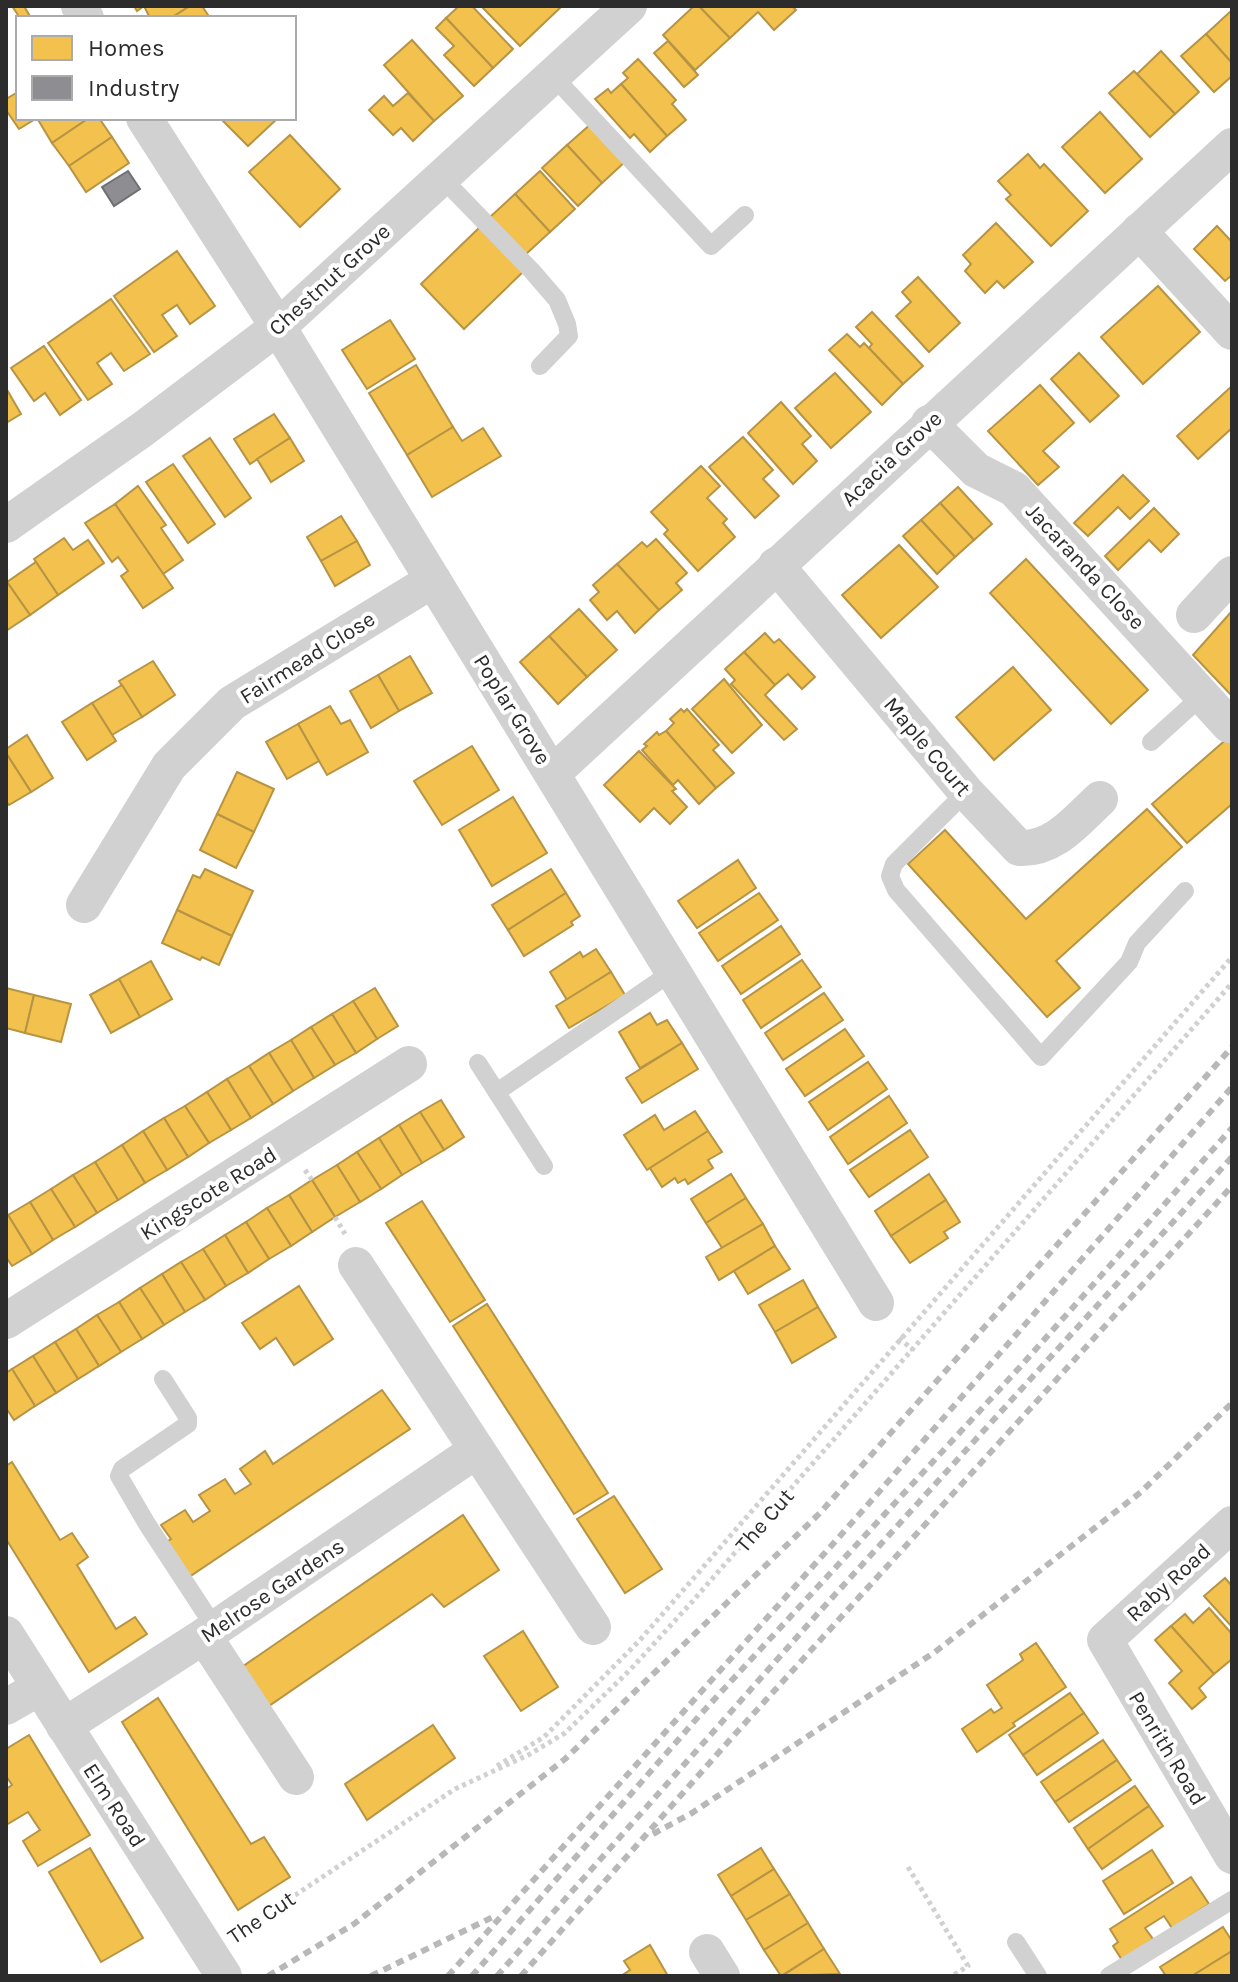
<svg xmlns="http://www.w3.org/2000/svg" width="1238" height="1982" viewBox="0 0 1238 1982" font-family="Karla,sans-serif">
	<style>
		.homes { fill: #f2c14e; stroke: #b79444; stroke-width: 2 }
		.industry { fill: #8d8d92; stroke: #707073; stroke-width: 2 }
		.lines { fill: none; stroke-linecap: round; stroke-linejoin: round }
		.path { stroke: #d1d1d1; stroke-width: 5; stroke-dasharray: 4 4; stroke-linecap: butt }
		.lane { stroke: #d1d1d1; stroke-width: 18 }
		.street { stroke: #d1d1d1; stroke-width: 36 }
		.rail { stroke: #b8b8b8; stroke-width: 6; stroke-dasharray: 8 6; stroke-linecap: butt }
		.labels { text-anchor: middle; stroke-width: 8; stroke-linejoin: round; paint-order: stroke }
		.street-label { font-size: 22px; fill: #2c2c2c; stroke: #fff }
	</style>
	<rect width="100%" height="100%" fill="#fff"/>
	<!-- homes -->
	<g class="homes">
		<path d="M12,6H24L31,18H20Z"/>
		<path d="M134,6H190L171,18H150L144,6L137,11Z"/>
		<path d="M190,6H202L210,18H171Z"/>
		<path d="M459,6H472L513,49L493,68L446,18Z"/>
		<path d="M481,6H562L520,46Z"/>
		<path d="M694,6H699L730,38L695,70L663,35Z"/>
		<path d="M699,6H792L796,10L774,30L758,12L730,38Z"/>
		<path d="M1232,10V63L1206,34Z"/>
		<path d="M446,18L493,68L474,86L444,55L454,46L436,28Z"/>
		<path d="M1206,34L1232,63V76L1214,92L1181,56Z"/>
		<path d="M412,40L463,96L434,121L384,65Z"/>
		<path d="M668,41L698,75L684,87L654,53Z"/>
		<path d="M1161,51L1199,92L1175,114L1137,74Z"/>
		<path d="M638,59L676,100L672,104L686,120L667,136L621,84L628,78L623,73Z"/>
		<path d="M1134,71L1175,114L1150,137L1109,93Z"/>
		<path d="M621,84L667,136L650,152L634,134L630,138L595,99L608,89L611,93Z"/>
		<path d="M18,92V118H37L19,129L6,110V99Z"/>
		<path d="M408,93L434,121L413,141L401,128L393,135L369,110L384,96L393,106Z"/>
		<path d="M1100,112L1142,159L1105,193L1062,147Z"/>
		<path d="M37,118H89L52,143Z"/>
		<path d="M89,118H99L112,137L69,166L52,143Z"/>
		<path d="M220,118H278L248,146Z"/>
		<path d="M592,123L627,160L602,183L567,145Z"/>
		<path d="M290,135L340,189L300,227L249,172Z"/>
		<path d="M112,137L129,163L86,192L69,166Z"/>
		<path d="M567,145L602,183L578,206L542,168Z"/>
		<path d="M1028,154L1040,168L1044,164L1088,211L1051,246L1006,199L1011,195L998,181Z"/>
		<path d="M540,171L575,209L550,232L515,194Z"/>
		<path d="M515,194L550,232L525,255L490,217Z"/>
		<path d="M996,223L1033,262L1004,288L997,281L985,293L965,271L971,264L963,255Z"/>
		<path d="M481,226L524,271L464,329L421,284Z"/>
		<path d="M1217,226L1232,242V275L1225,281L1194,249Z"/>
		<path d="M177,251L215,306L190,324L177,305L162,315L177,336L154,352L114,296Z"/>
		<path d="M918,277L960,323L929,352L896,316L911,302L902,292Z"/>
		<path d="M1158,286L1200,332L1143,384L1101,337Z"/>
		<path d="M111,299L150,354L124,371L111,353L97,363L112,384L88,400L48,343Z"/>
		<path d="M872,312L923,366L903,384L869,348L872,344L856,327Z"/>
		<path d="M390,320L415,359L367,389L342,350Z"/>
		<path d="M847,334L860,347L864,343L903,384L882,405L829,350Z"/>
		<path d="M44,346L81,400L60,415L45,393L34,401L11,368Z"/>
		<path d="M1079,353L1119,396L1090,422L1051,379Z"/>
		<path d="M416,365L453,427L407,455L369,393Z"/>
		<path d="M835,373L871,412L831,448L795,408Z"/>
		<path d="M1040,385L1074,423L1043,451L1059,467L1038,485L988,431Z"/>
		<path d="M1232,386V428L1198,459L1177,436Z"/>
		<path d="M6,388L21,414L6,423Z"/>
		<path d="M781,402L811,436L802,444L817,461L793,484L748,433Z"/>
		<path d="M274,414L290,438L250,464L234,439Z"/>
		<path d="M453,427L462,441L483,428L501,456L432,497L407,455Z"/>
		<path d="M743,437L773,470L763,479L779,496L755,518L709,467Z"/>
		<path d="M210,438L251,498L225,517L183,456Z"/>
		<path d="M290,438L304,461L271,482L257,459Z"/>
		<path d="M173,464L215,524L188,543L146,482Z"/>
		<path d="M701,466L720,486L707,498L727,519L723,523L735,537L698,571L664,534L668,530L651,512Z"/>
		<path d="M1123,475L1149,501L1130,519L1118,507L1088,536L1074,523Z"/>
		<path d="M138,486L166,525L161,528L183,560L163,574L115,504Z"/>
		<path d="M958,487L992,524L974,540L940,503Z"/>
		<path d="M940,503L974,540L955,557L921,520Z"/>
		<path d="M115,504L173,588L143,608L121,576L128,571L118,557L112,562L85,523Z"/>
		<path d="M1154,508L1179,534L1161,552L1149,540L1118,570L1105,556Z"/>
		<path d="M341,516L357,541L321,561L307,537Z"/>
		<path d="M921,520L955,557L937,574L903,536Z"/>
		<path d="M64,538L73,550L88,540L104,563L58,595L34,559Z"/>
		<path d="M656,539L687,573L676,583L682,590L659,610L617,564L642,542L647,547Z"/>
		<path d="M357,541L370,565L335,586L321,561Z"/>
		<path d="M899,545L938,587L881,638L842,595Z"/>
		<path d="M1026,559L1148,690L1111,724L990,593Z"/>
		<path d="M36,562L58,595L30,615L7,582Z"/>
		<path d="M617,564L659,610L635,633L617,611L607,620L590,600L599,592L593,585Z"/>
		<path d="M7,582L30,615L6,631V583Z"/>
		<path d="M579,609L617,650L587,677L549,636Z"/>
		<path d="M1232,611V696L1193,655Z"/>
		<path d="M765,633L774,643L779,639L815,677L802,689L788,674L775,685L744,652Z"/>
		<path d="M549,636L587,677L558,704L520,662Z"/>
		<path d="M744,652L775,685L765,695L797,729L784,740L731,684L735,680L725,669Z"/>
		<path d="M410,656L432,693L399,711L378,675Z"/>
		<path d="M153,661L175,695L142,717L119,681Z"/>
		<path d="M1013,667L1051,710L994,760L956,717Z"/>
		<path d="M378,675L399,711L371,728L350,691Z"/>
		<path d="M724,679L762,725L732,753L692,709Z"/>
		<path d="M122,685L142,717L112,735L92,703Z"/>
		<path d="M92,703L116,741L87,760L62,722Z"/>
		<path d="M330,706L341,724L350,720L368,752L327,775L298,724Z"/>
		<path d="M681,709L684,712L687,709L719,745L713,750L734,773L716,788L666,731L674,723L670,719Z"/>
		<path d="M298,724L319,761L287,779L266,742Z"/>
		<path d="M666,731L716,788L699,804L678,780L673,785L642,750L647,746L644,744L657,732L659,735Z"/>
		<path d="M27,735L53,778L31,792L6,753V749Z"/>
		<path d="M1229,737L1232,741V804L1187,843L1152,804Z"/>
		<path d="M472,746L499,790L442,825L414,781Z"/>
		<path d="M639,751L676,789L672,791L687,807L670,824L654,808L640,822L604,785Z"/>
		<path d="M6,753L31,792L9,805L6,801Z"/>
		<path d="M237,772L274,789L254,832L217,814Z"/>
		<path d="M513,797L547,853L492,886L459,830Z"/>
		<path d="M1147,809L1182,847L1056,961L1080,988L1047,1017L908,864L945,830L1026,919Z"/>
		<path d="M217,814L254,832L236,868L200,850Z"/>
		<path d="M738,860L756,888L697,928L678,901Z"/>
		<path d="M205,869L253,891L232,936L177,910L193,875L200,878Z"/>
		<path d="M551,869L566,893L508,930L492,905Z"/>
		<path d="M566,893L580,916L571,922L573,925L524,956L508,930Z"/>
		<path d="M759,893L778,920L718,961L699,933Z"/>
		<path d="M177,910L232,936L219,965L202,957L200,960L162,943Z"/>
		<path d="M781,926L800,954L741,994L722,966Z"/>
		<path d="M596,949L611,972L567,1000L550,972L580,952L583,957Z"/>
		<path d="M802,960L821,987L761,1028L743,1000Z"/>
		<path d="M151,961L172,999L140,1017L119,979Z"/>
		<path d="M611,972L625,995L569,1028L556,1006Z"/>
		<path d="M119,979L140,1017L111,1033L90,995Z"/>
		<path d="M6,988L34,995L25,1033L6,1028Z"/>
		<path d="M375,988L398,1026L377,1039L353,1001Z"/>
		<path d="M824,993L843,1020L783,1060L765,1033Z"/>
		<path d="M34,995L71,1004L61,1042L25,1033Z"/>
		<path d="M353,1001L377,1039L356,1053L332,1014Z"/>
		<path d="M650,1013L657,1025L667,1020L682,1043L640,1068L619,1032Z"/>
		<path d="M332,1014L356,1053L335,1065L311,1027Z"/>
		<path d="M311,1027L335,1065L314,1078L291,1040Z"/>
		<path d="M845,1029L864,1056L805,1096L786,1069Z"/>
		<path d="M291,1040L314,1078L293,1091L269,1053Z"/>
		<path d="M682,1043L698,1069L642,1103L626,1078Z"/>
		<path d="M269,1053L293,1091L273,1104L249,1066Z"/>
		<path d="M868,1062L887,1089L828,1130L809,1102Z"/>
		<path d="M249,1066L273,1104L251,1118L227,1079Z"/>
		<path d="M227,1079L251,1118L231,1130L207,1092Z"/>
		<path d="M207,1092L231,1130L209,1143L185,1106Z"/>
		<path d="M889,1096L907,1123L848,1164L830,1137Z"/>
		<path d="M441,1100L464,1137L444,1150L420,1112Z"/>
		<path d="M185,1106L209,1143L188,1157L164,1118Z"/>
		<path d="M695,1111L708,1131L647,1170L624,1135L655,1115L664,1130Z"/>
		<path d="M420,1112L444,1150L422,1163L399,1125Z"/>
		<path d="M164,1118L188,1157L167,1170L143,1131Z"/>
		<path d="M399,1125L422,1163L402,1175L379,1138Z"/>
		<path d="M910,1130L928,1157L869,1197L850,1170Z"/>
		<path d="M143,1131L167,1170L145,1183L122,1145Z"/>
		<path d="M708,1131L722,1152L708,1160L713,1168L688,1184L685,1179L678,1183L675,1178L662,1187L650,1168Z"/>
		<path d="M379,1138L402,1175L381,1189L357,1152Z"/>
		<path d="M122,1145L145,1183L118,1200L95,1162Z"/>
		<path d="M357,1152L381,1189L360,1202L337,1165Z"/>
		<path d="M95,1162L118,1200L97,1213L73,1175Z"/>
		<path d="M337,1165L360,1202L335,1217L312,1180Z"/>
		<path d="M731,1174L746,1198L706,1223L691,1199Z"/>
		<path d="M929,1174L946,1200L891,1236L875,1211Z"/>
		<path d="M73,1175L97,1213L75,1227L51,1189Z"/>
		<path d="M312,1180L335,1217L312,1232L289,1195Z"/>
		<path d="M51,1189L75,1227L53,1240L30,1202Z"/>
		<path d="M289,1195L312,1232L291,1246L267,1208Z"/>
		<path d="M746,1198L763,1224L722,1248L706,1223Z"/>
		<path d="M946,1200L960,1222L944,1232L948,1238L910,1263L891,1236Z"/>
		<path d="M422,1201L485,1300L450,1322L386,1223Z"/>
		<path d="M30,1202L53,1240L32,1254L8,1215Z"/>
		<path d="M267,1208L291,1246L269,1259L246,1222Z"/>
		<path d="M8,1215L32,1254L12,1266L6,1257V1217Z"/>
		<path d="M246,1222L269,1259L248,1273L225,1235Z"/>
		<path d="M763,1224L775,1246L719,1280L706,1257Z"/>
		<path d="M225,1235L248,1273L226,1286L203,1249Z"/>
		<path d="M775,1246L790,1269L748,1294L734,1271Z"/>
		<path d="M203,1249L226,1286L205,1300L181,1262Z"/>
		<path d="M181,1262L205,1300L185,1312L162,1274Z"/>
		<path d="M162,1274L185,1312L164,1325L140,1288Z"/>
		<path d="M803,1280L818,1307L775,1332L759,1305Z"/>
		<path d="M299,1286L333,1339L294,1365L276,1338L260,1349L242,1323Z"/>
		<path d="M140,1288L164,1325L142,1339L119,1302Z"/>
		<path d="M119,1302L142,1339L121,1352L97,1315Z"/>
		<path d="M487,1304L608,1493L574,1514L453,1326Z"/>
		<path d="M818,1307L836,1337L792,1363L775,1332Z"/>
		<path d="M97,1315L121,1352L99,1366L76,1329Z"/>
		<path d="M76,1329L99,1366L78,1379L55,1342Z"/>
		<path d="M55,1342L78,1379L56,1393L33,1356Z"/>
		<path d="M33,1356L56,1393L35,1406L12,1369Z"/>
		<path d="M12,1369L35,1406L14,1420L6,1408V1373Z"/>
		<path d="M382,1390L410,1429L186,1579L163,1544L171,1539L161,1525L185,1510L193,1522L210,1511L199,1495L225,1479L235,1494L251,1484L240,1469L265,1451L273,1464Z"/>
		<path d="M12,1462L60,1540L72,1533L88,1557L77,1565L116,1629L135,1617L147,1634L89,1672L6,1539V1466Z"/>
		<path d="M614,1496L662,1569L625,1593L577,1519Z"/>
		<path d="M463,1515L499,1570L444,1607L432,1594L263,1710L236,1671Z"/>
		<path d="M1225,1578L1232,1586V1627L1204,1596Z"/>
		<path d="M1209,1608L1232,1634V1659L1214,1674L1171,1626L1185,1614L1193,1623Z"/>
		<path d="M1171,1626L1214,1674L1199,1688L1206,1697L1192,1709L1169,1683L1182,1671L1155,1640Z"/>
		<path d="M523,1631L558,1687L521,1711L484,1656Z"/>
		<path d="M1036,1643L1066,1687L1013,1723L1015,1726L977,1752L962,1729L991,1709L994,1713L1002,1708L987,1685L1023,1660L1020,1654Z"/>
		<path d="M1070,1693L1084,1713L1023,1755L1009,1735Z"/>
		<path d="M158,1698L251,1844L264,1837L290,1877L238,1910L122,1722Z"/>
		<path d="M1084,1713L1098,1733L1037,1775L1023,1755Z"/>
		<path d="M433,1725L455,1758L367,1820L345,1784Z"/>
		<path d="M29,1735L90,1835L38,1866L23,1841L40,1830L28,1812L6,1825V1789L12,1785L6,1776V1749Z"/>
		<path d="M1103,1740L1117,1760L1055,1802L1041,1782Z"/>
		<path d="M1117,1760L1131,1780L1069,1822L1055,1802Z"/>
		<path d="M1135,1786L1149,1806L1088,1849L1074,1828Z"/>
		<path d="M1149,1806L1163,1826L1102,1869L1088,1849Z"/>
		<path d="M90,1848L143,1938L101,1962L49,1872Z"/>
		<path d="M761,1848L774,1869L731,1896L718,1875Z"/>
		<path d="M1152,1850L1173,1883L1124,1914L1103,1881Z"/>
		<path d="M774,1869L790,1894L746,1920L731,1896Z"/>
		<path d="M1191,1877L1209,1904L1172,1928L1164,1916L1145,1928L1153,1939L1122,1960L1113,1946L1118,1942L1110,1929Z"/>
		<path d="M790,1894L808,1923L764,1950L746,1920Z"/>
		<path d="M808,1923L824,1949L781,1976L764,1950Z"/>
		<path d="M1223,1927L1232,1941V1951L1192,1976H1166L1160,1967Z"/>
		<path d="M650,1945L668,1976H621L630,1970L624,1961Z"/>
		<path d="M824,1949L840,1974L782,1976Z"/>
		<path d="M1232,1951V1976H1192Z"/>
	</g>
	<!-- industry -->
	<path class="industry" d="M128,171L140,189L114,206L102,187Z"/>
	<g class="lines">
		<!-- path -->
		<g class="path">
			<path d="M305,1170L312,1180"/>
			<path d="M335,1217L345,1234"/>
			<path d="M899,1338L913,1350"/>
			<path d="M497,1766L544,1737L640,1640L1232,957"/>
			<path d="M908,1867L968,1966L952,1976"/>
			<path d="M235,1935L455,1789L530,1754L565,1733L630,1670L691,1603L1232,983"/>
		</g>
		<!-- lane -->
		<g class="lane">
			<path d="M554,77L711,246L745,215"/>
			<path d="M441,177L532,271L557,300L567,324L569,336L540,366"/>
			<path d="M1151,742L1204,694"/>
			<path d="M966,792L894,864L890,876L896,890L1041,1057L1129,962L1137,943L1185,891"/>
			<path d="M478,1063L544,1166"/>
			<path d="M497,1092L672,972"/>
			<path d="M163,1379L188,1418V1424L122,1469L119,1476L147,1524L215,1628"/>
			<path d="M1016,1942L1038,1976"/>
			<path d="M1109,1976L1232,1900"/>
		</g>
		<!-- street -->
		<g class="street">
			<path d="M79,6L86,18"/>
			<path d="M144,118L278,327L876,1303"/>
			<path d="M1139,231L1232,332"/>
			<path d="M929,423L976,470L1014,489L1229,725"/>
			<path d="M6,525L143,429L278,327L629,6"/>
			<path d="M776,565L966,792L1019,848C1054,850 1076,821 1100,799"/>
			<path d="M1194,615L1232,574"/>
			<path d="M553,773L1232,146"/>
			<path d="M84,905L169,766L232,703L433,580"/>
			<path d="M356,1265L593,1627"/>
			<path d="M6,1321L409,1064"/>
			<path d="M1232,1524L1105,1640L1232,1856"/>
			<path d="M6,1634L224,1976"/>
			<path d="M204,1636L296,1777"/>
			<path d="M6,1707L39,1688"/>
			<path d="M64,1726L204,1636L477,1450"/>
			<path d="M707,1952L722,1976"/>
		</g>
		<!-- rail -->
		<g class="rail">
			<path d="M653,1834L692,1813L935,1652L1141,1492L1232,1403"/>
			<path d="M268,1976L354,1924L565,1759L820,1513L1232,1047"/>
			<path d="M371,1976L497,1915"/>
			<path d="M448,1976L864,1509L1232,1087"/>
			<path d="M472,1976L699,1716L1020,1367L1232,1128"/>
			<path d="M497,1976L821,1610L1232,1157"/>
			<path d="M521,1976L736,1733L1232,1186"/>
		</g>
	</g>
	<g class="labels">
		<!-- street labels -->
		<g class="street-label">
			<text transform="translate(329 279) rotate(-42)" y="8">Chestnut Grove</text>
			<text transform="translate(891 458) rotate(-43)" y="8">Acacia Grove</text>
			<text transform="translate(1086 566) rotate(47)" y="8">Jacaranda Close</text>
			<text transform="translate(307 657) rotate(-32)" y="8">Fairmead Close</text>
			<text transform="translate(513 709) rotate(58)" y="8">Poplar Grove</text>
			<text transform="translate(928 746) rotate(50)" y="8">Maple Court</text>
			<text transform="translate(208 1193) rotate(-32)" y="8">Kingscote Road</text>
			<text transform="translate(764 1520) rotate(-49)" y="8">The Cut</text>
			<text transform="translate(1168 1582) rotate(-42)" y="8">Raby Road</text>
			<text transform="translate(272 1590) rotate(-34)" y="8">Melrose Gardens</text>
			<text transform="translate(1168 1748) rotate(59)" y="8">Penrith Road</text>
			<text transform="translate(115 1805) rotate(57)" y="8">Elm Road</text>
			<text transform="translate(261 1917) rotate(-34)" y="8">The Cut</text>
		</g>
	</g>
	<!-- border -->
	<rect width="1238" height="1982" fill="none" stroke="#2c2c2c" stroke-width="16"/>
	<!-- legend -->
	<rect x="16" y="16" width="280" height="104" fill="#ffffff" stroke="#ababab" stroke-width="2"/>
	<rect x="32" y="36" width="40" height="24" fill="#f2c14e" stroke="#ababab" stroke-width="2"/>
	<text x="88" y="56" font-size="24" fill="#2c2c2c">Homes</text>
	<rect x="32" y="76" width="40" height="24" fill="#8d8d92" stroke="#ababab" stroke-width="2"/>
	<text x="88" y="96" font-size="24" fill="#2c2c2c">Industry</text>
</svg>
